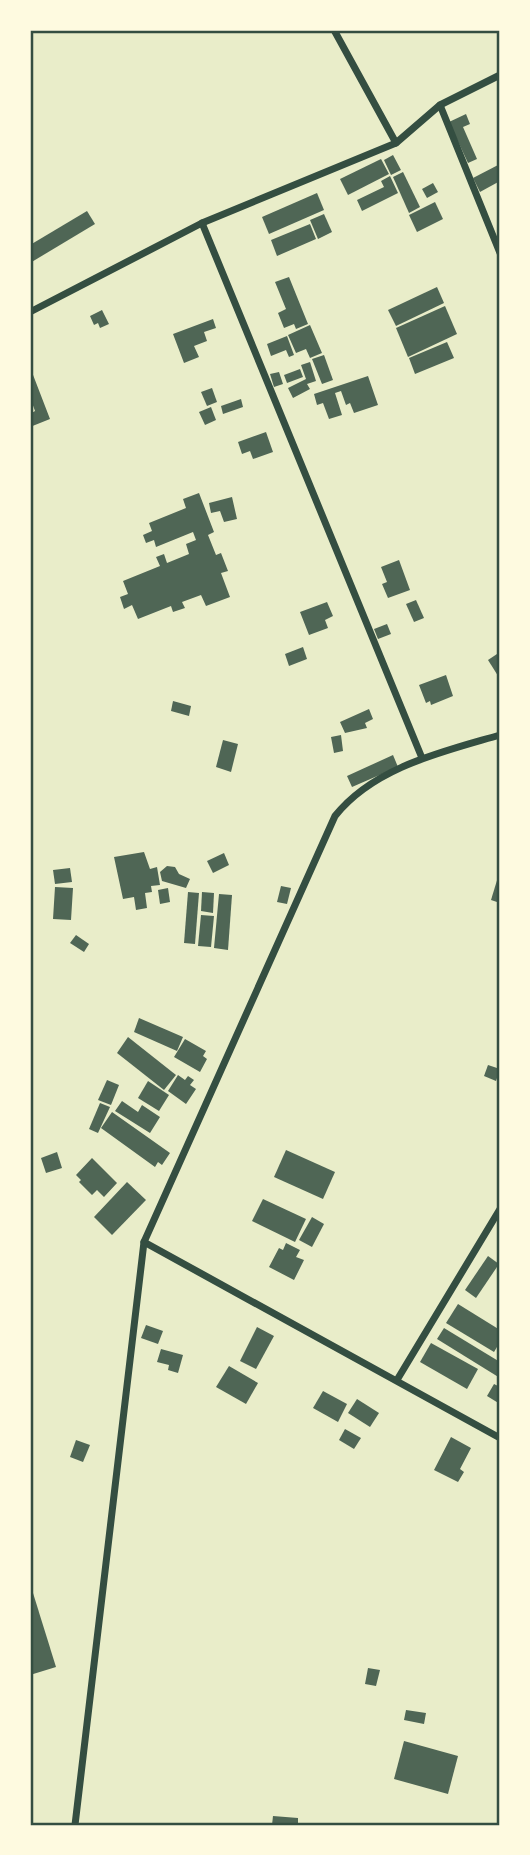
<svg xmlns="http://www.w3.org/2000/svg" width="530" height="1855" viewBox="0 0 530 1855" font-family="Helvetica,sans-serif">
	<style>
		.building { fill: #4f6655 }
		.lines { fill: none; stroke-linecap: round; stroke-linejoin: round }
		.minor { stroke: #344e41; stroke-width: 7 }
		.neatline { fill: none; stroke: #344e41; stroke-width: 2.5 }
	</style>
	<rect width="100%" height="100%" fill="#e9edc9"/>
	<!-- building -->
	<g class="building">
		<path d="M466,114L470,124L463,127L477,159L468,163L449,122Z"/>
		<path d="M393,155L401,170L391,175L384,160Z"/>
		<path d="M381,159L389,174L348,195L340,179Z"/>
		<path d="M500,164V181L480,192L473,178Z"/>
		<path d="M403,172L420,207L409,213L393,177Z"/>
		<path d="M390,176L398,193L362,211L357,200L384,187L381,181Z"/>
		<path d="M433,183L438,192L427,198L422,189Z"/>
		<path d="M317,193L324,210L269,234L262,217Z"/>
		<path d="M435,202L443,219L417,232L409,215Z"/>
		<path d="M87,211L95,224L30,263V245Z"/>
		<path d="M324,214L332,232L318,239L310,220Z"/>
		<path d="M310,224L316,239L277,256L271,240Z"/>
		<path d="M289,277L308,324L296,329L294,324L284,328L278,313L286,309L275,282Z"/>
		<path d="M437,287L444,303L396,326L388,310Z"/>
		<path d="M445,306L457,334L408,357L396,328Z"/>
		<path d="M102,310L109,324L100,328L98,323L94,325L90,316Z"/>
		<path d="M213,319L216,328L204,332L207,341L194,346L199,357L184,363L173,334Z"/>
		<path d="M310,325L322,353L310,358L306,349L296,353L288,335Z"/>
		<path d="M287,336L294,355L289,357L286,350L271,356L267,344Z"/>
		<path d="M447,342L454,358L415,374L409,358Z"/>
		<path d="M324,355L333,380L322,384L312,359Z"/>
		<path d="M310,362L316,381L307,384L310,389L293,398L288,388L306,379L301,365Z"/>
		<path d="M30,367L50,419L30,427V414L35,411L30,397Z"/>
		<path d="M300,369L303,377L287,383L284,375Z"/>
		<path d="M279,372L283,384L274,387L270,374Z"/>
		<path d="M368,376L378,405L354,413L350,403L346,405L341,391L335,393L342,415L329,419L323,403L317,405L314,394Z"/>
		<path d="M212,388L217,402L207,406L201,392Z"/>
		<path d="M241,399L243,407L223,414L221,406Z"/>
		<path d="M211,407L216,420L205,425L199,412Z"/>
		<path d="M266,432L273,452L253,459L250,451L242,454L238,442Z"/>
		<path d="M199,493L214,532L208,535L216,555L221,553L228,571L221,573L230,597L206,606L201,595L182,602L185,608L173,612L171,606L138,619L132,605L124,609L120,597L128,594L123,581L160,566L156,557L164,554L167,563L189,554L186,544L196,540L193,532L156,547L154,540L146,543L143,535L152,531L149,523L186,508L183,499Z"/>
		<path d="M232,497L237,519L224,522L220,511L211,513L209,503Z"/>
		<path d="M399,560L410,590L388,598L382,584L387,582L381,567Z"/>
		<path d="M416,600L424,618L414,622L406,604Z"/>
		<path d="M327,602L333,616L325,620L328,628L309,635L300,612Z"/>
		<path d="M387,624L391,634L378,639L374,629Z"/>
		<path d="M303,647L307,659L289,666L285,654Z"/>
		<path d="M500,652V679L488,660Z"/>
		<path d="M446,675L453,696L431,705L430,701L426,703L419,685Z"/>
		<path d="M173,701L191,706L189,716L171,711Z"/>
		<path d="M369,709L373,719L365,723L367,728L345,733L340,722Z"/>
		<path d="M341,735L343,751L334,753L331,737Z"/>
		<path d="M223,740L238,744L231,772L216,767Z"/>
		<path d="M393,755L398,767L352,787L347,776Z"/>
		<path d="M144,852L150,869L157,867L160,885L151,886L152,892L145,893L147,908L136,910L134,897L123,899L114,857Z"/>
		<path d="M224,853L229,865L213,873L207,861Z"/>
		<path d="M167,866L175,867L179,874L190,879L186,888L162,881L160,872Z"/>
		<path d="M70,868L72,882L55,884L53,870Z"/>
		<path d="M498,877L500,878V903L491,900Z"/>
		<path d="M281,886L291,888L287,904L277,902Z"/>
		<path d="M55,887L73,888L71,920L53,919Z"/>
		<path d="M168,888L170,902L160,904L158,890Z"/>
		<path d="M188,892L199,893L195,944L184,943Z"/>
		<path d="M202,892L214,893L213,913L201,911Z"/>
		<path d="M219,894L232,895L228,950L214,948Z"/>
		<path d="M201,915L214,916L211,947L198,946Z"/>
		<path d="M76,935L89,944L84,952L70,943Z"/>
		<path d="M139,1018L183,1037L177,1051L134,1032Z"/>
		<path d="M128,1037L176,1075L164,1090L117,1053Z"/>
		<path d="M185,1039L206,1051L203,1056L207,1059L200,1072L174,1057Z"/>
		<path d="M488,1065L500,1069L496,1081L484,1076Z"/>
		<path d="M178,1075L185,1080L188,1076L194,1080L190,1085L196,1089L186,1104L168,1091Z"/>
		<path d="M107,1080L119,1085L111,1105L98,1100Z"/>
		<path d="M148,1081L169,1095L159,1111L138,1098Z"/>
		<path d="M122,1101L138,1112L142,1105L160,1117L150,1133L115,1111Z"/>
		<path d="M100,1103L110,1107L98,1133L89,1129Z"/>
		<path d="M112,1112L170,1153L162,1165L158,1162L155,1167L101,1128Z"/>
		<path d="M286,1150L335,1172L323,1199L274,1177Z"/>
		<path d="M57,1152L62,1168L46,1173L41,1158Z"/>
		<path d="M92,1158L117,1183L104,1197L97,1190L92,1195L79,1182L81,1180L76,1175Z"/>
		<path d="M127,1182L146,1200L112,1235L94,1217Z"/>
		<path d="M263,1199L306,1219L295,1242L252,1221Z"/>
		<path d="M312,1217L324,1224L312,1247L299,1240Z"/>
		<path d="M286,1243L300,1250L296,1257L304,1260L294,1280L269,1267L279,1248L283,1250Z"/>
		<path d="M488,1256L499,1264L476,1298L465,1290Z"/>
		<path d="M458,1304L500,1330V1342L494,1352L446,1323Z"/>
		<path d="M146,1325L163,1331L158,1344L141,1338Z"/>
		<path d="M257,1327L274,1336L256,1369L240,1361Z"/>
		<path d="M444,1328L500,1362V1378L437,1339Z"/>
		<path d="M431,1343L478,1369L467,1389L420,1362Z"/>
		<path d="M161,1349L183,1355L178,1373L168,1370L169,1365L157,1362Z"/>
		<path d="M229,1366L258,1383L246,1404L216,1387Z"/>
		<path d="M494,1384L500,1387V1404L487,1396Z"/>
		<path d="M323,1391L347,1404L338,1422L313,1408Z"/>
		<path d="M357,1399L379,1413L370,1427L348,1413Z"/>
		<path d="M345,1429L361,1438L354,1449L339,1440Z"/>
		<path d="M451,1437L471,1448L460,1469L464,1472L458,1482L434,1470Z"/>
		<path d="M76,1440L90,1445L83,1462L70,1457Z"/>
		<path d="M33,1593L56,1667L30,1675V1594Z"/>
		<path d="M368,1668L380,1670L376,1686L365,1684Z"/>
		<path d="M406,1710L426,1713L424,1724L404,1720Z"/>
		<path d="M404,1741L458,1756L448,1794L394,1779Z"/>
		<path d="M273,1816L298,1818V1825H272Z"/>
	</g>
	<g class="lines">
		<!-- minor -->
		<g class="minor">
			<path d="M334,30L396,143"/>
			<path d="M440,105L500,253"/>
			<path d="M202,223L422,758"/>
			<path d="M30,312L202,223L396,143L440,105L500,75"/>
			<path d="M144,1242L500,1438"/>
			<path d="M397,1380L500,1209"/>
			<path d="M75,1825L144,1242L335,816C374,767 442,752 500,735"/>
		</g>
	</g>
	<!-- border -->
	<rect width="530" height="1855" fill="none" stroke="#fefae0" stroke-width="63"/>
	<rect x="32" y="32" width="466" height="1792" class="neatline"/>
</svg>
